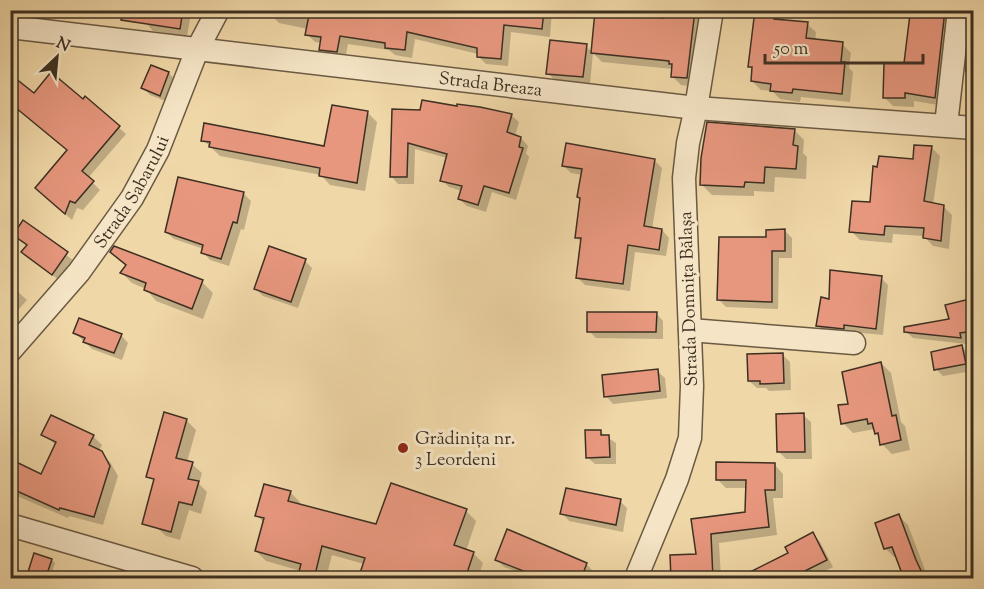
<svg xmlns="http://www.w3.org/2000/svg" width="984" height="589" viewBox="0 0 984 589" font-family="'Sorts Mill Goudy',serif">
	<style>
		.shadow { fill: #0003 }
		.building { fill: #e7977e; stroke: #3d3022; stroke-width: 1.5 }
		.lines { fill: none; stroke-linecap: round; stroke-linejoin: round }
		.street-casing { stroke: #6a5a43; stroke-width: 25 }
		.street { stroke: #f5e5c6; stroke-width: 22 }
		.poi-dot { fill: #8f2418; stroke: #f5e5c6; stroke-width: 2 }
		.labels { text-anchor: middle; stroke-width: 6; stroke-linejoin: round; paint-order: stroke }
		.street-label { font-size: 18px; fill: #3d3022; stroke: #f5e5c6 }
		.poi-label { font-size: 18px; fill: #3d3022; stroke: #f5e5c6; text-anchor: start }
	</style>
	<rect width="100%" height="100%" fill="#f0d7a7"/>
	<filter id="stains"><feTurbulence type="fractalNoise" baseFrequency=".00333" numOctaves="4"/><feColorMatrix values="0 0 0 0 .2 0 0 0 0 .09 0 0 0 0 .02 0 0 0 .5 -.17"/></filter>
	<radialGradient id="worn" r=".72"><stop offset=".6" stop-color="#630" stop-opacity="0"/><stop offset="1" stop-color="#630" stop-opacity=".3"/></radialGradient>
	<!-- shadow -->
	<g class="shadow">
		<path d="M148,10H188L191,13L187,36L153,31L146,23Z"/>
		<path d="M271,10H552L550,37L511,32L508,66L486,64L478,56V54L415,39L412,58L395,55L389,50L348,44L345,60L329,58L321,49L322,43L315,42L307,34L308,29L279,23L271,15Z"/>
		<path d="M751,10H785L783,21L807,24L816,32L815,41L842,44L851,53L849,68L853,72L850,102L801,97L800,102L780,99L772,91L761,90L752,81L754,70L750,66L756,16Z"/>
		<path d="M924,10H958L944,106L914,101V107L893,106L884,97L906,65Z"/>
		<path d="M694,13L703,22L696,87L681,85L672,76L673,69L602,62L593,53L590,84L555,80L548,73L586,46L592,52L664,19Z"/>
		<path d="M152,67L169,73L176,81L168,102L150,95L143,88Z"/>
		<path d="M10,76L34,95L83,101L85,98L126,134L88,178L100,190L83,210L77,208L72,220L44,195L69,150L20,110L10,122Z"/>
		<path d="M394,111L511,115L519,122L515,136L521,138L528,146L526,153L529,157L516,200L492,192L486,212L467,206L459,199L462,191L449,187L442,180L447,158L415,149L414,184H398L391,176Z"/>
		<path d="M368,113L377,122L365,191L330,185L321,175L220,156L203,140L326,148Z"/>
		<path d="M794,130L804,140L803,153L807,157L806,179L775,177L774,192L754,191V196L712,195L702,185Z"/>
		<path d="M931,147L940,156L933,205L943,206L952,215L949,249L933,246L924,236L893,234L892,243L860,240L851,231L871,203L914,161Z"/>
		<path d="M654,160L662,168L652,229L662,230L669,238L666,256L635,252L630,291L585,285L578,278L582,243L576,237L583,175L571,173L564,166Z"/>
		<path d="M243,193L251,201L244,230L241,229L229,266L210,260L203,252L204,249L174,239L166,232Z"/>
		<path d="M24,222L74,261L60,281L23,252L28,246L15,235Z"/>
		<path d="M785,231L792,238V258H779L778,309L726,307L718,299L767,238Z"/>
		<path d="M305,261L312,268L298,308L263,296L256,289Z"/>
		<path d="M122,273L202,282L213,293L203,319L156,301L146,289L132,283Z"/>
		<path d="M881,278L888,285L883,335L851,332L825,333L818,326L830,300Z"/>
		<path d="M10,285L27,300L10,319Z"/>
		<path d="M974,299V339L966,341L967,344L913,338L905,331L951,320Z"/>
		<path d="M656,313L663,321V339L596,338L589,331Z"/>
		<path d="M75,333L121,335L128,343L122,360L92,349Z"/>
		<path d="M962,347L969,354L972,371L943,376L936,369Z"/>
		<path d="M783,355L790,362L791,390L769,391L766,388H757L749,381Z"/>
		<path d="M881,363L891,373L901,422L905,426L910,450L892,454L882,444L875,429L853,433L843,423L850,405Z"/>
		<path d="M657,371L665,378L667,398L613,404L606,396Z"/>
		<path d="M803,415L811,422L812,459H786L778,451Z"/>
		<path d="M186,420L196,430L187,462L192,464L202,473L199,484L207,492L201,514L189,510L180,540L166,536L156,527Z"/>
		<path d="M600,432L616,443V464H595L587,457Z"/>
		<path d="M43,434L93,436L102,445L99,451L110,462L118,476L103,525L69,516L68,518L10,493V460L42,476L56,445Z"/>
		<path d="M775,465L783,474V498H773L777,535L719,543L721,578H672L697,555L693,520L747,513L748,488H726L717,479Z"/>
		<path d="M290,492L300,502L299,505L377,526L466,511L476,521L466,551L473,553L483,563L478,578H367L361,573L364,564L332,555L326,578H299L301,571L266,561L256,551L264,523L257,515Z"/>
		<path d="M620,501L627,508L623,532L569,521L562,513Z"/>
		<path d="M899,516L908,525L928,578H906L897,556L894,557L885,548Z"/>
		<path d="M813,534L820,542L833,567L811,578H762Z"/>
		<path d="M10,559L18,566L14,578H10Z"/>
		<path d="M52,560L55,563L50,578L33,575L30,571Z"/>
		<path d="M497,560L586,564L593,571L591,578H534L504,567Z"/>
	</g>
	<!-- building -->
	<g class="building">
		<path d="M122,10H183L180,29L121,20Z"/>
		<path d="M310,10H544L542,29L504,25L501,59L477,57V48L407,32L405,50L385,48V43L340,36L337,52L319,50L321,37L305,35Z"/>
		<path d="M664,10H695L687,78L671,77L672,64H669V61L591,53L595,11L663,18Z"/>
		<path d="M755,10H775L774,19L808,22L806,38L843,42L841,62H845L842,94L793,89L792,93L770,91L771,84L751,81L752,67H748Z"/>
		<path d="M922,10H945L935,98L905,93V98H883L884,63H904L910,14L921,15Z"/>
		<path d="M972,10H974V73L966,71Z"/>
		<path d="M550,40L587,44L583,77L546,74Z"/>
		<path d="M151,65L169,72L160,96L141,88Z"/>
		<path d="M51,72L83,99L85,96L120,126L82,171L94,181L75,203L70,201L65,214L35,188L67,150L10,103V74L34,93Z"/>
		<path d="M422,100L457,106V104L480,107L512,114L507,132L521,137L519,147L523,148L509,193L484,186L478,205L458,199L462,186L440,181L447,154L408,143L407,177H390L392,109L420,110Z"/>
		<path d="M332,105L368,111L357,183L319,176L320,168L209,147L210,142L201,141L204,123L324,146Z"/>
		<path d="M707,122L795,129L793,145L798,146L796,169L765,167L764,183L745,182L744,187L700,185L701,158Z"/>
		<path d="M566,143L655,159L644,226L662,229L659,250L628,245L623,284L576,278L581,238H575L580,198L577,197L582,169L562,166Z"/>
		<path d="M914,145L932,146L924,201L944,205L941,241L923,238L924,228L885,226L884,235L849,232L852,201L870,202L873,166L877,167L879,156L913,159Z"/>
		<path d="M178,177L244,192L237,223L233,222L221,259L201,253L203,245L165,232Z"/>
		<path d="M23,220L68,252L52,275L21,252L27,245L13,235Z"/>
		<path d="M785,229V251H772V302L717,300L719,237H766V230Z"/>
		<path d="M114,246L203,280L192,309L144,290L146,283L120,273L126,265L110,252Z"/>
		<path d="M269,246L306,259L291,302L254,289Z"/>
		<path d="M830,270L882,276L876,329L844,325V329L816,326L821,297L829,299Z"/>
		<path d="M974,298V331L960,333L961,338L904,332V327L949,319L945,305Z"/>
		<path d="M587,312H657L656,332H587Z"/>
		<path d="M79,318L122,334L114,353L83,342L85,338L73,333Z"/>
		<path d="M962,345L966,364L934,370L931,352Z"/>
		<path d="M783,353L784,383L760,384V381H748L747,354Z"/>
		<path d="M881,362L892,416L896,415L901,440L880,445L878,433L875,434L872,423L868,424L867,419L841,424L838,405L848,404L842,372Z"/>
		<path d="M658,369L660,391L604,397L602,375Z"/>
		<path d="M164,412L187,419L176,458L193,462L188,479L199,481L192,505L179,502L171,532L142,524L154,479L146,477Z"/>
		<path d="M804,413L805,452H777L776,414Z"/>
		<path d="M51,415L94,435L89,445L102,451L110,466L94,517L60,508L59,510L10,488V459L41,474L56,442L41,435Z"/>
		<path d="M585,430H601V435H609L610,457L586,458Z"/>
		<path d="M716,462L775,463V490H765L769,527L711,534L713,579H671L670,555L696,554L691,519L745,512L746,480H716Z"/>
		<path d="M391,483L467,509L454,545L474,552L465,579H375L360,573L365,558L322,546L314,579H297L301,564L255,551L264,518L255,516L264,484L291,491L288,501L376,524Z"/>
		<path d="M566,488L621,499L616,525L560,514Z"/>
		<path d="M899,514L916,560L925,579H904L892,547L884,549L875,523Z"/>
		<path d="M507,529L587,563L581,579H544L495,560Z"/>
		<path d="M813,532L827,560L789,579H736L788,553L785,547Z"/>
		<path d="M34,553L52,559L46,577L28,572Z"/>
	</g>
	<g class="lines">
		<!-- street casing -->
		<g class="street-casing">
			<g id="street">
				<path id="s1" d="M10,27L696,108L974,128"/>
				<path d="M946,125L959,10"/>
				<path d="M690,330L854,343"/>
				<path id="s2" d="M10,351L79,272L132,198L158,150L197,50L218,10"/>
				<path d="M10,525L192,578"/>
				<path d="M636,578L677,479L690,438L692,386L684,178L688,143L696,108L712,10"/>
			</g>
		</g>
		<!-- street -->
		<use href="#street" class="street"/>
	</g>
	<!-- markers -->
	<circle class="poi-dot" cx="403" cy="448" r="6"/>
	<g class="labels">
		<!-- street labels -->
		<g class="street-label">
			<text dy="6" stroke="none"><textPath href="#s1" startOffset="484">Strada Breaza</textPath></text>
			<text dy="6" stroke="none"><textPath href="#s2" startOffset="201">Strada Sabarului</textPath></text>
			<text transform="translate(688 299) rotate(-92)" y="6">Strada Domnița Bălașa</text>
		</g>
		<!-- poi labels -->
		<g class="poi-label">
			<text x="415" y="444">Grădinița nr.<tspan x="415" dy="21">3 Leordeni</tspan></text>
		</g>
	</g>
	<!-- margin -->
	<rect width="984" height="589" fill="none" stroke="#f0d7a7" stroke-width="36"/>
	<rect x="12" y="12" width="960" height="565" fill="none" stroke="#3d3022" stroke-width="3"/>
	<rect x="18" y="18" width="948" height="553" fill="none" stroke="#3d3022" stroke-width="1.5"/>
	<!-- north arrow -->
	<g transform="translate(57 57) rotate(26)" stroke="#f5e5c6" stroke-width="4.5" paint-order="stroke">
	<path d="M0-4.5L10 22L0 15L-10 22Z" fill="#3d3022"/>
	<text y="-9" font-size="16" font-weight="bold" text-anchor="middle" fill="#3d3022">N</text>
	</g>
	<!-- scale -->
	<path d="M765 54v9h158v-9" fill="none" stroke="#3d3022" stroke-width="3"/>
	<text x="774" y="54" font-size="18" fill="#3d3022" stroke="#f5e5c6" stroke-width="4.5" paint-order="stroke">50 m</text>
	<rect width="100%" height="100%" filter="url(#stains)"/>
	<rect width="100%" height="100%" fill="url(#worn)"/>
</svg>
